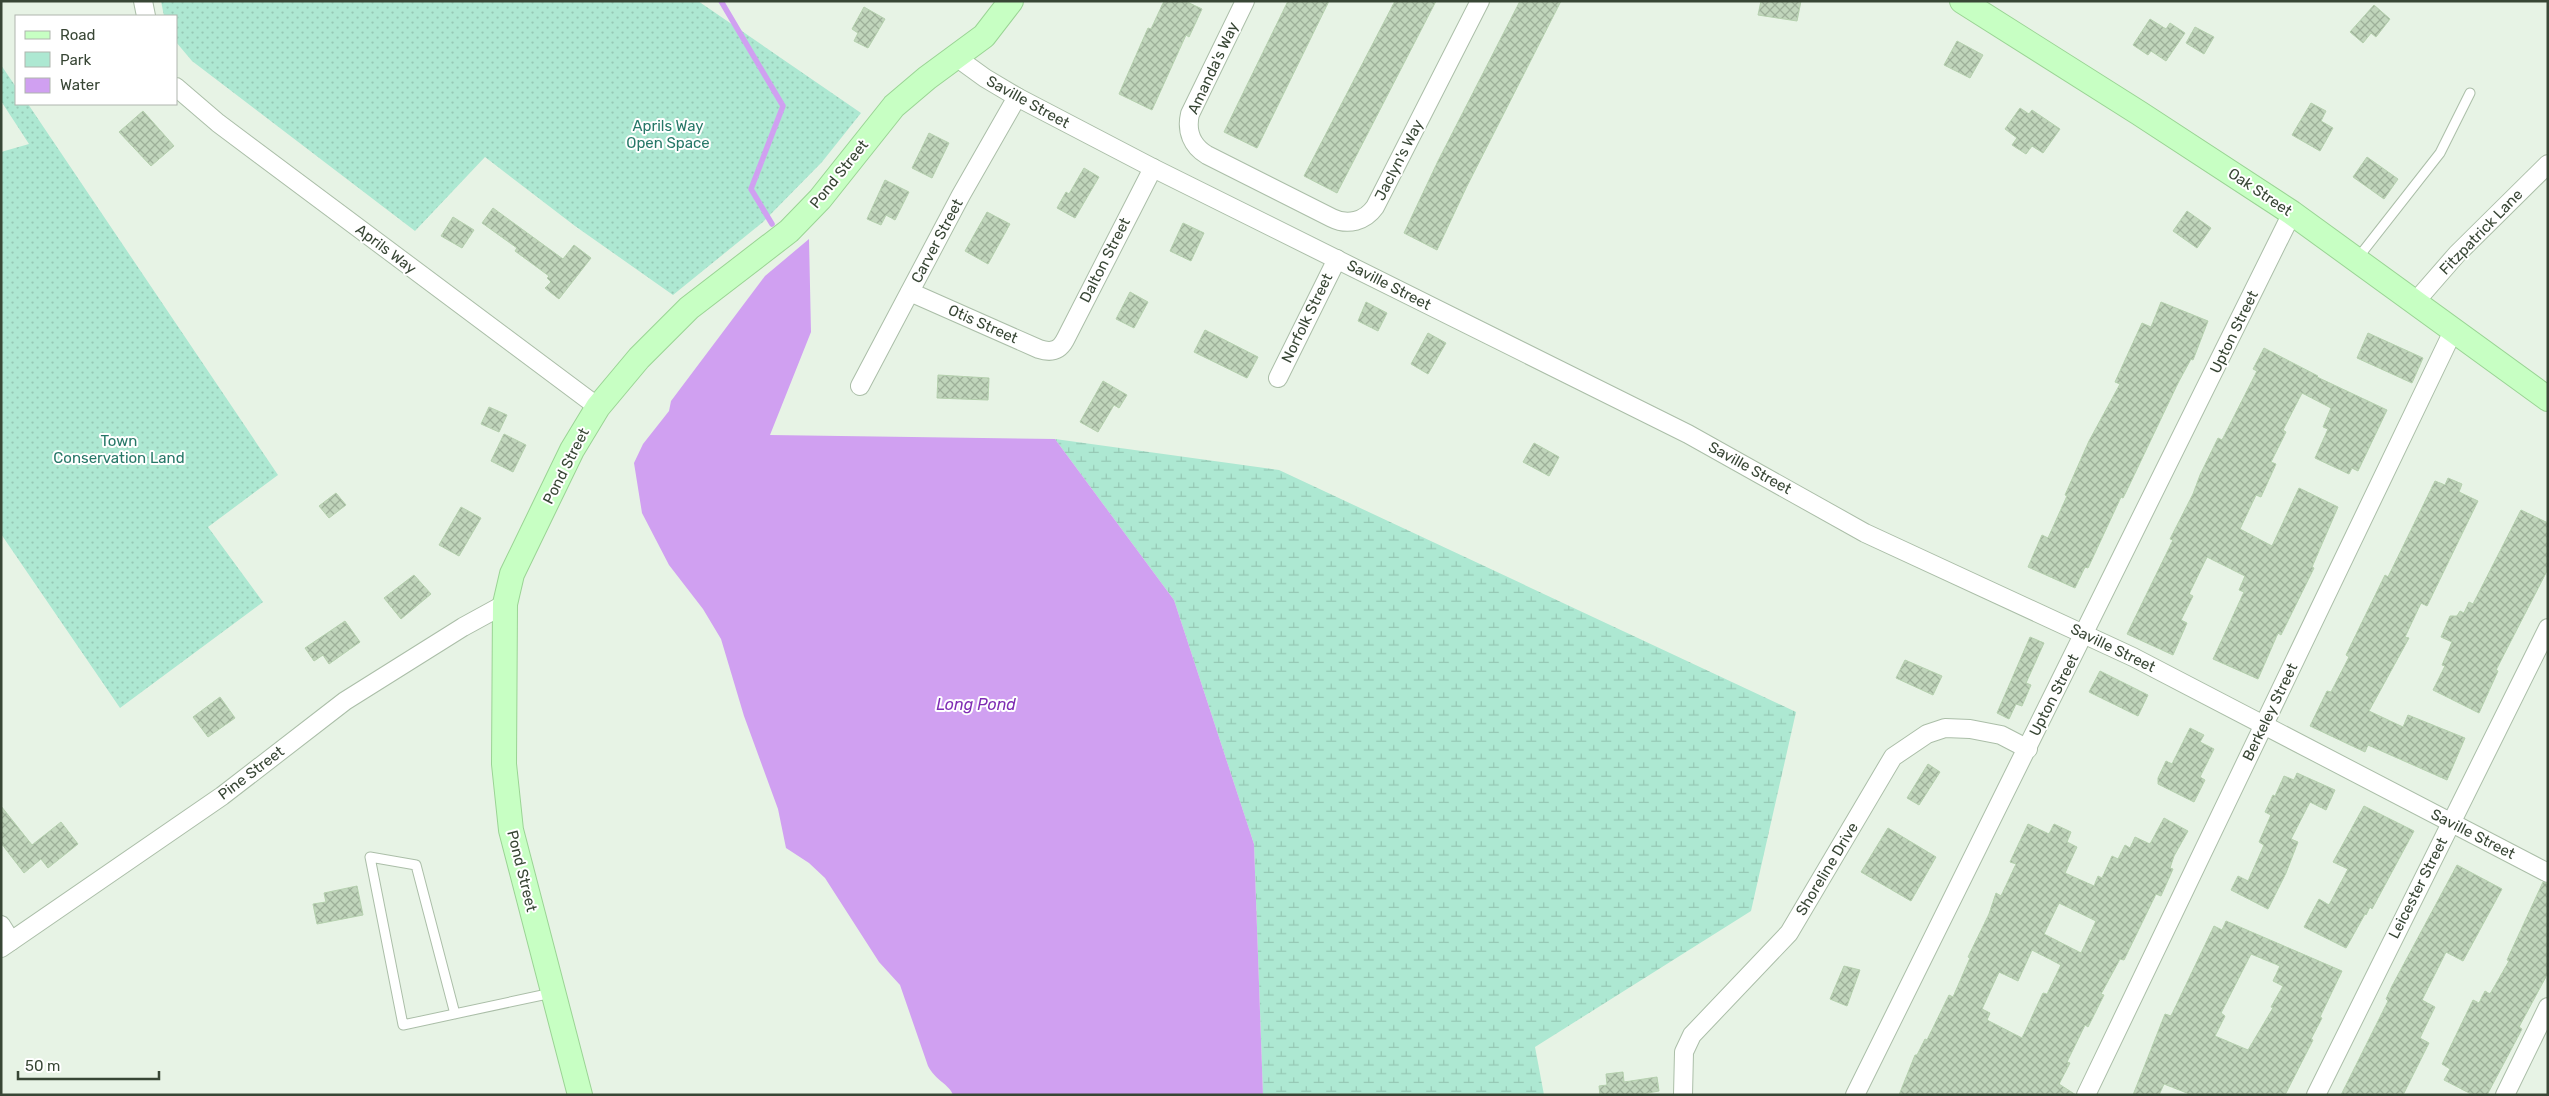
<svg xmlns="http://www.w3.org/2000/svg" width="2549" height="1096" viewBox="0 0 2549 1096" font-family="Rubik,sans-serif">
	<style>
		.green { fill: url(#green-dots) }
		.wetland { fill: url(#wetland-marsh) }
		.water { fill: #d0a0f1 }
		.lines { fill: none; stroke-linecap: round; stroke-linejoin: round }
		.stream { stroke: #d0a0f1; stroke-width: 5.5 }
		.building { fill: url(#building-cross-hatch); stroke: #b5d0ae; fill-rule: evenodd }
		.lane-casing { stroke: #abbea8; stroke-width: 11 }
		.street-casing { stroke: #abbea8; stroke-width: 20 }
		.secondary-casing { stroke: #9ad494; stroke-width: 26 }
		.lane { stroke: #fff; stroke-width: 9 }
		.street { stroke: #fff; stroke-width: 18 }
		.secondary { stroke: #c7ffc3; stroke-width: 24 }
		.labels { text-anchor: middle; stroke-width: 4; stroke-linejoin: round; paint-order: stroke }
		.street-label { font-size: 15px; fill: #384635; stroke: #fff }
		.park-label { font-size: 15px; fill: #277868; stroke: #fff }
		.water-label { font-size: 16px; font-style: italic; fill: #7e2cb3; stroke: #fff }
	</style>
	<defs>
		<pattern id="green-dots" width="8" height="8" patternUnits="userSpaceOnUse" patternTransform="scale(1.25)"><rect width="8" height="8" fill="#ade8d2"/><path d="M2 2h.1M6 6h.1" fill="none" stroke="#96c8b5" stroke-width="1.8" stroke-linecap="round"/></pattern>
		<pattern id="wetland-marsh" width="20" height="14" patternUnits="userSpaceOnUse" patternTransform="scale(1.25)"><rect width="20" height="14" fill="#ade8d2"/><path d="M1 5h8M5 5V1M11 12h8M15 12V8" fill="none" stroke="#96c8b5"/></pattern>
		<pattern id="building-cross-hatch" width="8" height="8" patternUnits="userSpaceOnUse" patternTransform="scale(1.25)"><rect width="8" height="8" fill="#c0d5bb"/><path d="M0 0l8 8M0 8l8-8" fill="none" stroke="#9daf99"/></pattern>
	</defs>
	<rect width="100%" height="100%" fill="#e7f3e5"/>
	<!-- green -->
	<g class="green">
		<path d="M161,1H698L861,113L822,162L763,222L673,295L575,226L485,157L415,231L192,61L176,42V16H164Z"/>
		<path d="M1,65L16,87V104H28L278,475L208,527L263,602L120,708L1,534V152L29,144L1,101Z"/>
	</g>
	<!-- wetland -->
	<path class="wetland" d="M1055,439L1279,470L1796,712L1751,911L1535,1047L1544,1095H1263L1254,844L1174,600Z"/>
	<!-- water -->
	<path class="water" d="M809,239L811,332L770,435L1055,439L1174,600L1254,844L1263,1095H953C950,1085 935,1080 928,1066L900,985L879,962L825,878L809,863L786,848L778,809L744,716L721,639L703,609L669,565L642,513L634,463L643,444L669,411L671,401L765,276Z"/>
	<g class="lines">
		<!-- stream -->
		<path class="stream" d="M721,1L783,106L751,189L772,224"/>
	</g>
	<!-- building -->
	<g class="building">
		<path d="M1164,1H1185L1202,9L1189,37L1186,35L1152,110L1119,94L1148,28L1151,29Z"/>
		<path d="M1288,1H1329L1257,148L1224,132Z"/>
		<path d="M1395,1H1436L1337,193L1304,176Z"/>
		<path d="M1520,1H1561L1467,186L1437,250L1404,233L1438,161Z"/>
		<path d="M1761,1H1801L1797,21L1758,15Z"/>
		<path d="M2374,5L2390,19L2376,37L2371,33L2363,43L2350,32Z"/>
		<path d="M864,7L885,19L868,48L854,41L858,33L852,29Z"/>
		<path d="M2150,19L2166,29L2170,23L2185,33L2166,61L2151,51L2148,55L2133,45Z"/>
		<path d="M2195,27L2214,37L2204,54L2186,43Z"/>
		<path d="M1957,41L1983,55L1970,78L1944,65Z"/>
		<path d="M2311,103L2326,111L2321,121L2333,128L2320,151L2292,135Z"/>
		<path d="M2020,108L2029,114L2032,110L2060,129L2043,153L2032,146L2026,154L2012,145L2017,138L2005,129Z"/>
		<path d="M143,111L174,146L151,166L119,132Z"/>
		<path d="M929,133L949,143L932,178L912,168Z"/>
		<path d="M2367,157L2398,179L2384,199L2353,177Z"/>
		<path d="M1084,168L1099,177L1075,218L1057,208L1066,192L1069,194Z"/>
		<path d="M885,180L909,192L895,220L886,215L881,225L867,219Z"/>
		<path d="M493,208L563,259L574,245L591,258L559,299L545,288L551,282L547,278L549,276L515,251L517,248L482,223Z"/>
		<path d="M2187,211L2211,228L2197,248L2173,231Z"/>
		<path d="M987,212L1010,224L988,264L965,251Z"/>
		<path d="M453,217L474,230L462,248L441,236Z"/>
		<path d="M1183,223L1204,233L1191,261L1170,251Z"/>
		<path d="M1130,292L1148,302L1134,328L1116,319Z"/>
		<path d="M1366,302L1387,313L1378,331L1358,321Z"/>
		<path d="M2161,302L2208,321L2193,360L2191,359L2178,383L2127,490L2123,498L2121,497L2088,568L2085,567L2075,588L2028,567L2042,535L2048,538L2067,496L2065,495L2089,441L2120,384L2115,382L2142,323L2151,327Z"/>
		<path d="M1205,330L1258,357L1247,378L1194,352Z"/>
		<path d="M1428,333L1446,343L1428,374L1411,364Z"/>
		<path d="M2368,333L2423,358L2412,383L2357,358Z"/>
		<path d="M2264,348L2318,376L2317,377L2387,410L2358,471L2352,468L2349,474L2315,458L2328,429L2323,427L2331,408L2302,393L2283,430L2286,432L2271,462L2276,464L2261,497L2256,495L2240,529L2272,546L2299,488L2338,507L2312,567L2314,568L2281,635L2278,633L2258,679L2213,659L2244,592L2239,590L2245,576L2207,557L2189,594L2193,596L2181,620L2187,623L2173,655L2127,634L2173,540L2170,539L2193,494L2200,475L2218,438L2222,440L2257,371L2253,369Z"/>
		<path d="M938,375L989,378L988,400L937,398Z"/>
		<path d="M1103,381L1127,395L1119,408L1114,405L1098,432L1080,422Z"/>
		<path d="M489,407L507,415L499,432L481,424Z"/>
		<path d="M504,434L526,445L513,472L491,461Z"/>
		<path d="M1534,443L1559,457L1549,476L1523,462Z"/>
		<path d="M2448,478L2462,484L2459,492L2478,501L2427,606L2421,603L2405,637L2409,638L2369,711L2403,727L2408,715L2465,738L2447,780L2368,745L2365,752L2310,726L2327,691L2331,692L2349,657L2346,655L2385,575L2388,577L2435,481L2445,485Z"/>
		<path d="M336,493L346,505L329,518L319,506Z"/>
		<path d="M461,507L481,518L459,556L439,545Z"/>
		<path d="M2521,510L2548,523V569L2496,670L2498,671L2479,713L2433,690L2445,666L2442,665L2452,642L2441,637L2450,616H2457L2460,611L2464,613L2469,602L2473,604Z"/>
		<path d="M414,575L431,594L401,619L384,598Z"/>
		<path d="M345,621L360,642L329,664L323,655L314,661L305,648Z"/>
		<path d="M2030,637L2044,643L2026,683L2031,685L2022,706L2016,704L2009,719L1997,713Z"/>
		<path d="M1905,660L1942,676L1933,695L1896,678Z"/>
		<path d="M2100,671L2148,695L2138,716L2089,692Z"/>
		<path d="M220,697L235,718L208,737L193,717Z"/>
		<path d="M2190,728L2204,735L2200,742L2214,749L2200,777L2205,780L2194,802L2158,784V778L2166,761L2172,764Z"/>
		<path d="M1928,764L1940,772L1919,805L1907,798Z"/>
		<path d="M2297,773L2335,790L2326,810L2310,802L2291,839L2298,842L2286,873L2268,909L2231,890L2238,876L2248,881L2264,845L2259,842L2271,815L2265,812L2273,795L2275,796L2284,776L2294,780Z"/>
		<path d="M1,806L32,845L61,822L78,844L48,868L41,859L24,873L1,843Z"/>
		<path d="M2364,806L2414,831L2372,909L2370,907L2366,915L2365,914L2346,948L2304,927L2319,899L2329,905L2348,869L2333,862Z"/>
		<path d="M2164,818L2188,831L2174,856L2170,868L2173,869L2161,896L2156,894L2124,960L2120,959L2101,994L2104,995L2088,1027L2085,1025L2067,1062L2070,1063L2059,1084L2076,1095H1899L1915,1055H1917L1925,1039L1927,1040L1949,995L1953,997L1970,958L1968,957L1989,914L1996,893L2001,896L2016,864L2010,862L2028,824L2049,834L2054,824L2071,832L2067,842L2077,847L2065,873L2094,886L2098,876L2102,878L2112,856L2118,859L2125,845L2130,848L2135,837L2150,844ZM2059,903L2096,921L2081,953L2044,934ZM2032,950L2061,965L2047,994L2043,993L2022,1038L1987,1020L1990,1013L1982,1009L1999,972L2018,981Z"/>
		<path d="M1888,828L1936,857L1911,901L1861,872Z"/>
		<path d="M2457,865L2502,889L2463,961L2446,952L2422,1000L2435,1007L2420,1038L2429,1043L2403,1095H2341L2388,1001L2386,999L2392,986Z"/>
		<path d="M2543,882L2548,884V973L2519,1027L2522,1029L2487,1095H2473L2444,1080L2450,1069L2442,1064L2473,1000L2479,1003L2485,991L2490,994L2509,961L2507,960Z"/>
		<path d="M357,886L363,915L317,924L313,904L326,902L324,893Z"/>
		<path d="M2226,921L2342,971L2320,1017L2322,1018L2311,1039L2313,1040L2285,1095H2192L2164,1084L2159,1095H2133L2165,1014L2171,1016L2214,926L2222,930ZM2251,954L2280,966L2273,981L2283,986L2271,1007L2273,1008L2248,1050L2215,1036L2225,1016L2221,1013Z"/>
		<path d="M1844,966L1860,970L1847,1006L1830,999Z"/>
		<path d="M1623,1072L1624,1082L1657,1077L1659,1091L1637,1095H1600L1599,1086L1607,1085L1606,1074Z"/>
	</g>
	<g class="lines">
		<!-- lane casing -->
		<g class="lane-casing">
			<g id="lane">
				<path d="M2357,259L2440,153L2470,93"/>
				<path d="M455,1014L416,865L370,857L403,1025L552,993"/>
			</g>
		</g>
		<!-- street casing -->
		<g class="street-casing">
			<g id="street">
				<path d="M143,1L146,16"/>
				<path d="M1245,1L1190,114C1186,131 1192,146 1207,155L1332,218C1348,226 1365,221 1375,207L1480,1"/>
				<path d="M956,57L985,78L1017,97L1153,168L1688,434L1865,533L2133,657L2548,873"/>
				<path d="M176,87L218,123L598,407"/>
				<path d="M910,292L1039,349C1051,353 1059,351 1065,340L1153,168"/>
				<path d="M2416,301L2457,254L2548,164"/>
				<path d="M1278,378L1337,259"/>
				<path d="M860,386L961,195L1017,97"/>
				<path d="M1,925L11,941"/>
				<path d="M1,948L222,796L345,701L463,627L505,604"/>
				<path d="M1683,1095L1684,1052L1692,1035L1789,933L1893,757L1927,734L1945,728L1970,729L2001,735L2028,749"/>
				<path d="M1855,1095L2292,213"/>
				<path d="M2086,1095L2454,329"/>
				<path d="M2316,1095L2548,628"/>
				<path d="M2505,1095L2548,1007"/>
			</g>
		</g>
		<!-- secondary casing -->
		<g class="secondary-casing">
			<g id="secondary">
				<path d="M1962,1L2139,113L2292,213L2548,399"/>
				<path d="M580,1095L511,830L504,764L505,604L512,574L572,450L598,407L639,358L689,308L789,231L820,199L894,106L927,78L984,36L1011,1"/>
			</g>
		</g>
		<!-- lane -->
		<use href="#lane" class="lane"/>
		<!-- street -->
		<use href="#street" class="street"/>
		<!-- secondary -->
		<use href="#secondary" class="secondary"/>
	</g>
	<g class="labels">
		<!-- street labels -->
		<g class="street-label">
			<text transform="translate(1213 68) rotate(-65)" y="5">Amanda's Way</text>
			<text transform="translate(1028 102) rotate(29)" y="5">Saville Street</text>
			<text transform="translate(1399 160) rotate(-63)" y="5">Jaclyn's Way</text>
			<text transform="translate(839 174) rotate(-51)" y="5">Pond Street</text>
			<text transform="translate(2260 192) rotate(34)" y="5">Oak Street</text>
			<text transform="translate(2481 232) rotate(-46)" y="5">Fitzpatrick Lane</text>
			<text transform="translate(937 241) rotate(-62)" y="5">Carver Street</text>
			<text transform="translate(386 249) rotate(37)" y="5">Aprils Way</text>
			<text transform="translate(1105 260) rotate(-63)" y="5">Dalton Street</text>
			<text transform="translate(1389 285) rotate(27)" y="5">Saville Street</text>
			<text transform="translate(1307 318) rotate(-64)" y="5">Norfolk Street</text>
			<text transform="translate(983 324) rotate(24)" y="5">Otis Street</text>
			<text transform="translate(2234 332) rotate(-64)" y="5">Upton Street</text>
			<text transform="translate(566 466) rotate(-63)" y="5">Pond Street</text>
			<text transform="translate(1750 468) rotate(29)" y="5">Saville Street</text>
			<text transform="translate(2113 648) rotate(26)" y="5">Saville Street</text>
			<text transform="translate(2054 695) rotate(-63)" y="5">Upton Street</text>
			<text transform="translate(2270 712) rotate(-64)" y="5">Berkeley Street</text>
			<text transform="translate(251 773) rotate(-37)" y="5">Pine Street</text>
			<text transform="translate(2473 834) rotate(27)" y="5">Saville Street</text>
			<text transform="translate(1827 869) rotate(-59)" y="5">Shoreline Drive</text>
			<text transform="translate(522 871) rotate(76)" y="5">Pond Street</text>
			<text transform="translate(2418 888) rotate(-63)" y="5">Leicester Street</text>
		</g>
		<!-- park labels -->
		<g class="park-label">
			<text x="668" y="131">Aprils Way<tspan x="668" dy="17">Open Space</tspan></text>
			<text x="119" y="446">Town<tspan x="119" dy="17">Conservation Land</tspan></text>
		</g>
		<!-- water labels -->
		<g class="water-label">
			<text x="976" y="710">Long Pond</text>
		</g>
	</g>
	<!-- border -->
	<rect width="2549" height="1096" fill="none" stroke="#384635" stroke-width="5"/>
	<!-- legend -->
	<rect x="15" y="15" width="162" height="90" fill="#ffffff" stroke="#afb5ae"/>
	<rect x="25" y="31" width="25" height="8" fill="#c7ffc3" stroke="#afb5ae"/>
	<text x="60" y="40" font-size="15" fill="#384635">Road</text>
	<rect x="25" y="52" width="25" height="15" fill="#ade8d2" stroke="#afb5ae"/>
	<text x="60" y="65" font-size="15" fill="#384635">Park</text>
	<rect x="25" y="78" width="25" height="15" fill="#d0a0f1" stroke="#afb5ae"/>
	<text x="60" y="90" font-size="15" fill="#384635">Water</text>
	<!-- scale -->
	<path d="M18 1071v8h141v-8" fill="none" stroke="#384635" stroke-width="2.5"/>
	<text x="25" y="1071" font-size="15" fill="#384635" stroke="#ffffff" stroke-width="4" paint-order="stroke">50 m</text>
</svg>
